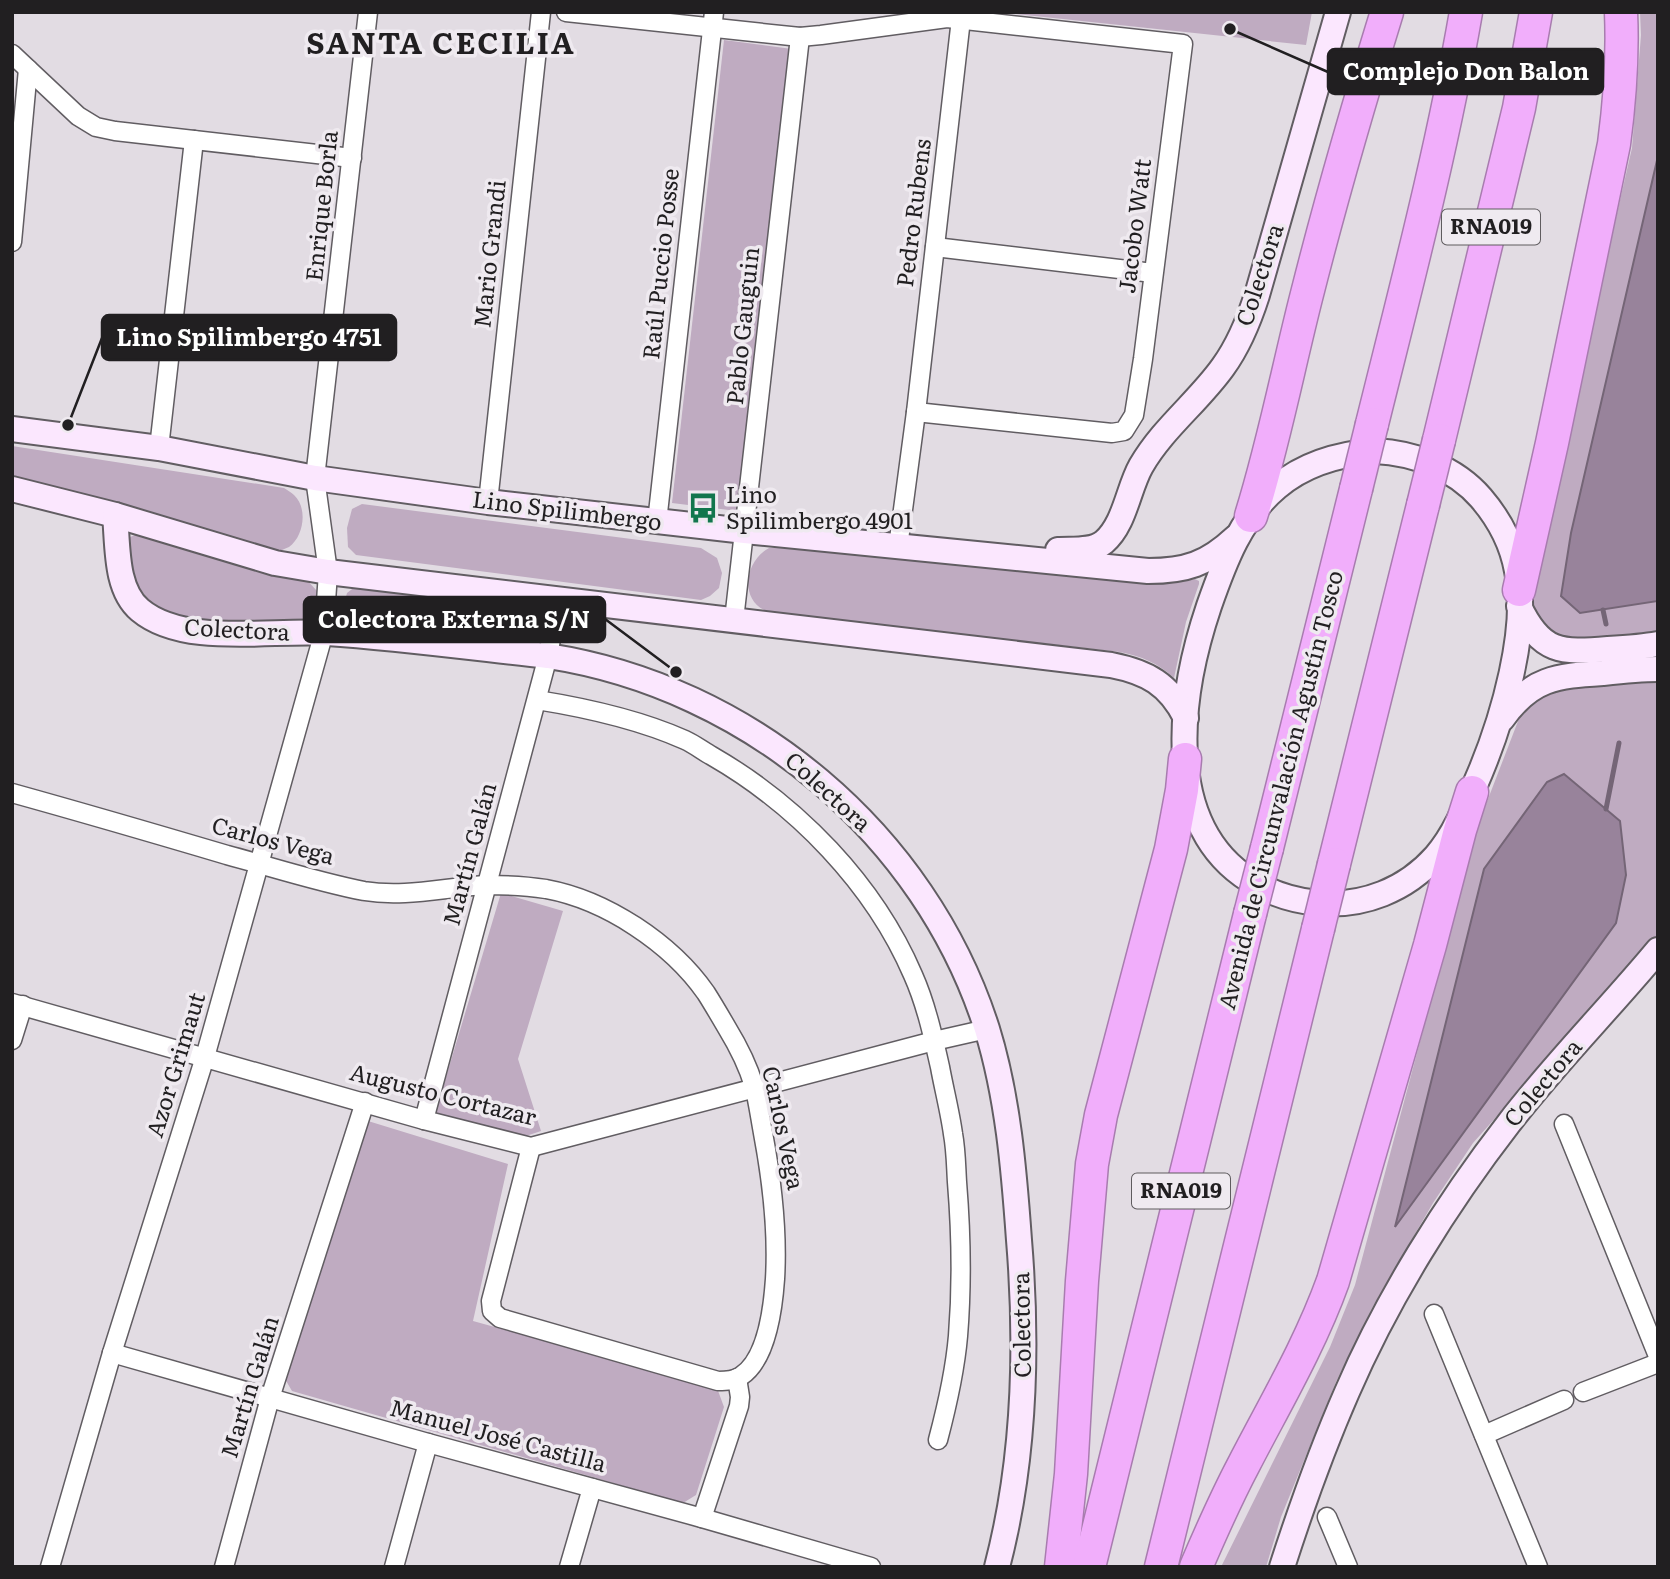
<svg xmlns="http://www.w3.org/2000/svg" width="1670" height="1579" viewBox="0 0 1670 1579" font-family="Literata,serif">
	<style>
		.green { fill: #bfabc1 }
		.water { fill: #98839b; stroke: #746576; stroke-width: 2 }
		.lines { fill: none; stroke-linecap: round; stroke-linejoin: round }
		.stream { stroke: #746576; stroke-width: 5 }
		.street-casing { stroke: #615d62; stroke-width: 21 }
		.secondary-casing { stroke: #615d62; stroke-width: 28 }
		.highway-casing { stroke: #a87caf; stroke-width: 35 }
		.street { stroke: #fff; stroke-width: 18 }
		.secondary { stroke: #fbe7fe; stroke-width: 24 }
		.highway { stroke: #f1aefb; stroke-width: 32 }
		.highway-bridge-casing { stroke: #a87caf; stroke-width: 35; stroke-linecap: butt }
		.highway-bridge { stroke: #f1aefb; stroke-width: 32 }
		.labels { text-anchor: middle; stroke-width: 7; stroke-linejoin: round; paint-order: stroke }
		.shield { fill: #efeaf0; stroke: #5f5c5f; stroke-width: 2 }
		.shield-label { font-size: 21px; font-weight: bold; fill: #211f21 }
		.street-label { font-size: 23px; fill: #211f21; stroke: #efeaf0 }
		.poi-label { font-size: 23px; fill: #211f21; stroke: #efeaf0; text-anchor: start }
		.district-label { font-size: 30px; font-weight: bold; letter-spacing: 2px; fill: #211f21; stroke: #efeaf0 }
		.leader { fill: none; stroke: #211f21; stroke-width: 2.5 }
		.callout-dot { fill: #211f21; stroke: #efeaf0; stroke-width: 2.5 }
		.callout { fill: #211f21; stroke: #211f21; stroke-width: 2.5 }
		.callout-label { font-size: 24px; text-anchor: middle; font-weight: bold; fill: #fff }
	</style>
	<rect width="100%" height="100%" fill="#e2dce3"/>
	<!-- green -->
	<g class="green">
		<path d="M997,12H1312L1306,45Z"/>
		<path d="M1640,12H1658V633L1572,641L1552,633L1536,614L1533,600L1535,581L1545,527L1632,148L1641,35Z"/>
		<path d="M724,40L792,49L737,511L672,503Z"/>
		<path d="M12,446L284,488C287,490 291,492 294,495C308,508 304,536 289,547C285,549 281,550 278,552L12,478Z"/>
		<path d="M362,504L701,548L717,558L722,573L719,588L710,596L701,600L356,555L348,547L347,528L352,509Z"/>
		<path d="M138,534L306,579L317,591L313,623L184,621L156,609L137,585L127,548L130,537Z"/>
		<path d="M769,548H781L1154,584L1176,583L1195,579L1199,581V584L1186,622L1174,678C1158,663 1141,656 1120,652L775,613C774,613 765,611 764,610C739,597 746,560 769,548Z"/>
		<path d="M356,586L533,607C546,621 542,629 528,641L349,621L342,611L347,593Z"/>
		<path d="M1658,680V935L1473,1143L1433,1203L1372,1308L1336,1382L1281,1517L1266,1567H1221L1330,1347L1355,1285L1478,825L1520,716L1541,695L1571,685Z"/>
		<path d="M501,893L563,911L518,1059L541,1131L517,1139L435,1114Z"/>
		<path d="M368,1121L508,1164L473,1321L717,1388L724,1407L696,1495L683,1503L292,1391L285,1379Z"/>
	</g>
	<!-- water -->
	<g class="water">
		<path d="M1658,156V601L1580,613L1561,596L1571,533Z"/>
		<path d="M1564,774L1620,821L1626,875L1616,923L1395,1227L1484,869L1547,782Z"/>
	</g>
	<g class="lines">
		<!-- stream -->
		<g class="stream">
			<path d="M1603,610L1606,624"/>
			<path d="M1606,809L1619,743"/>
		</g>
		<!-- street casing -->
		<g class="street-casing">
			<g id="street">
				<path d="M566,12L800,37L821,35L947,18L1183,44L1143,359L1134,415L1124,431L1112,433L916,412"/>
				<path d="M12,54L78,116L96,127L115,131L352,158"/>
				<path d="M12,242L28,69"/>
				<path d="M935,247L1153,273"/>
				<path d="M159,448L194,140"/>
				<path d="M488,502L541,12"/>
				<path d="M657,522L714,12"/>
				<path d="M898,547L916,412L961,19"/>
				<path d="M734,620L800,37"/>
				<path d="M537,700C587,708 638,719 685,740C694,744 703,751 712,756C797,805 874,884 913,975C926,1004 933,1036 940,1067C944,1089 950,1112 953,1134C956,1150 956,1166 957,1182C961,1231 962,1287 958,1336C955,1371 947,1406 938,1440"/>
				<path d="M12,793C84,813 156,834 227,855C272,867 318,882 364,891C405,898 446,887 487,885C507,885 527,886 546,889C606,900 671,943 706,993C713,1004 720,1016 727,1028C738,1046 748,1066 754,1086C758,1101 760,1117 763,1133C772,1181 778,1229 775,1279C773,1308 767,1359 741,1376C734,1381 726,1381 718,1381L500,1318L492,1311L491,1301L531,1147"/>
				<path d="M12,1003L424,1120L531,1147L934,1041L987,1029"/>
				<path d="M12,1040L23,1005"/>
				<path d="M424,1120L548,656L558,599"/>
				<path d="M1564,1124L1658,1356"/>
				<path d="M1434,1314L1538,1567"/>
				<path d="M112,1353L428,1443L702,1518L871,1567"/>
				<path d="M1583,1392L1658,1363"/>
				<path d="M1484,1435L1564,1400"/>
				<path d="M1327,1517L1348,1567"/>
				<path d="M702,1518L739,1406L740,1397L737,1378"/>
				<path d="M50,1567L112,1353L205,1057L324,632L328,572L315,478L368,12"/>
				<path d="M224,1567L270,1398L365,1102"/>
				<path d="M394,1567L428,1443"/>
				<path d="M569,1567L592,1488"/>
			</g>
		</g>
		<!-- secondary casing -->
		<g class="secondary-casing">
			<g id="secondary">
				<path d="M12,429L159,448L315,478L488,502L745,531L1148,571C1186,571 1207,564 1235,538"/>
				<path d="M1375,451C1415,453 1455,468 1481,498C1499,519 1512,543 1517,571C1529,629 1503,718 1480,773C1468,801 1456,833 1436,856C1406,890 1363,907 1318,903C1297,901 1276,895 1258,885C1159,831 1179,695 1209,606C1224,563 1241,517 1277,487C1305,463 1339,454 1375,451Z"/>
				<path d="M12,489L115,515L275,563L328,572L1111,665C1147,672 1169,684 1186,718"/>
				<path d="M115,515C118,546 115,589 140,610C184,647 273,629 327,633C401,638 475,648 548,656C749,687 925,834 987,1029C1008,1097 1014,1170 1019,1240C1028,1349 1025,1460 997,1567"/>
				<path d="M1058,550C1072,549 1092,552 1104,542C1125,524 1128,489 1141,466C1163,428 1198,402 1223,367C1239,345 1249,320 1257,295L1338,12"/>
				<path d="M1519,606C1541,653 1561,653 1608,649C1625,648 1642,647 1658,644"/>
				<path d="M1502,719C1531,678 1556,676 1603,673C1621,671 1639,669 1658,669"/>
				<path d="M1282,1567C1301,1508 1322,1449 1347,1392C1387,1299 1447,1203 1509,1123C1555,1063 1609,1009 1658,950"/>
			</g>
		</g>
		<!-- highway casing -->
		<g class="highway-casing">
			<g id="highway">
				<path d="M1372,424C1406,287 1442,151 1466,12"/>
				<path d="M1439,440L1519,108L1536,12"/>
				<path d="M1251,516C1274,443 1288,368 1307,294C1331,199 1358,106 1387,12"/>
				<path d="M1519,590L1552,443L1614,144C1620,99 1623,57 1621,12"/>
				<path d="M1267,848L1356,489"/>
				<path d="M1334,864L1423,505"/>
				<path d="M1061,1567L1071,1474L1082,1281L1092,1164L1101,1115L1171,849L1182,790L1185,759"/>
				<path d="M1089,1567L1250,914"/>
				<path d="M1161,1567L1318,929"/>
				<path d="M1196,1567C1211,1532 1226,1498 1244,1464C1275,1404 1310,1345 1333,1281L1430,945L1460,830L1472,792"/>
			</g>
		</g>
		<!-- street -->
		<use href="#street" class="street"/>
		<!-- secondary -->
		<use href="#secondary" class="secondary"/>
		<!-- highway -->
		<use href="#highway" class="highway"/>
		<!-- highway-bridge casing -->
		<g class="highway-bridge-casing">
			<g id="highway-bridge">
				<path d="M1356,489L1372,424"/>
				<path d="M1423,505L1439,440"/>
				<path d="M1250,914L1267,848"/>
				<path d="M1318,929L1334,864"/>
			</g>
		</g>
		<!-- highway-bridge -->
		<use href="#highway-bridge" class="highway-bridge"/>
	</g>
	<!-- icons -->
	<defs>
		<g id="bus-bare" transform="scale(2.415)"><path d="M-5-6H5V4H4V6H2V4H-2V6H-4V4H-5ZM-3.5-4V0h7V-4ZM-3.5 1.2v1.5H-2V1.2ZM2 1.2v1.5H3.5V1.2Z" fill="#12764d" stroke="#efeaf0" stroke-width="2.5" paint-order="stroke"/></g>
	</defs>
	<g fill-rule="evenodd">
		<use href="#bus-bare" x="703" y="508"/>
	</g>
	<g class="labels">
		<!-- shield labels -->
		<g class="shield">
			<rect x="1442" y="209.5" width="98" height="35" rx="5"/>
			<rect x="1132" y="1173.5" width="98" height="35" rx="5"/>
		</g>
		<g class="shield-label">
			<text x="1491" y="234">RNA019</text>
			<text x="1181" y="1198">RNA019</text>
		</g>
		<!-- street labels -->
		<g class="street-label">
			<text transform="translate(322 206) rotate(-84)" y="8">Enrique Borla</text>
			<text transform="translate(914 213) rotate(-83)" y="8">Pedro Rubens</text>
			<text transform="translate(1135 226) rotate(-83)" y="8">Jacobo Watt</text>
			<text transform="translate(490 254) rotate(-84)" y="8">Mario Grandi</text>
			<text transform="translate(661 264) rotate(-84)" y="8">Raúl Puccio Posse</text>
			<text transform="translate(1260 275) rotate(-72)" y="8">Colectora</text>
			<text transform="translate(743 326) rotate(-84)" y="8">Pablo Gauguin</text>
			<text transform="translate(567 511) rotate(7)" y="8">Lino Spilimbergo</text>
			<text transform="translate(237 630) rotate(3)" y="8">Colectora</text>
			<text transform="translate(1281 790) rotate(-76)" y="8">Avenida de Circunvalación Agustín Tosco</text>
			<text transform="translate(828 792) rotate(42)" y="8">Colectora</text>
			<text transform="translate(273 841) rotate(15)" y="8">Carlos Vega</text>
			<text transform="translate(470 854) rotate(-75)" y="8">Martín Galán</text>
			<text transform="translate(176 1065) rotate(-73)" y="8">Azor Grimaut</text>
			<text transform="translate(1543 1083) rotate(-50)" y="8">Colectora</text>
			<text transform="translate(443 1095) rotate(14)" y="8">Augusto Cortazar</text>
			<text transform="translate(783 1128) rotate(78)" y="8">Carlos Vega</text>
			<text transform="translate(1022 1325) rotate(-91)" y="8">Colectora</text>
			<text transform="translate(250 1387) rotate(-73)" y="8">Martín Galán</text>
			<text transform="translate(498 1436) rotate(15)" y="8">Manuel José Castilla</text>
		</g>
		<!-- poi labels -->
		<g class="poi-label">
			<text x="726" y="503">Lino<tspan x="726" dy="26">Spilimbergo 4901</tspan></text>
		</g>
		<!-- district labels -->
		<g class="district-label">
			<text x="441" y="54">SANTA CECILIA</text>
		</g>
	</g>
	<!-- callouts -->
	<path class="leader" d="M1230 29L1328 72M68 425L102 338M676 672L605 619"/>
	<g class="callout-dot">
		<circle cx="1230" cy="29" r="7"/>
		<circle cx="68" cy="425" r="7"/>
		<circle cx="676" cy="672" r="7"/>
	</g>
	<g class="callout">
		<rect x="1328" y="49" width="275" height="45" rx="7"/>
		<rect x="102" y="315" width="294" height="45" rx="7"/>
		<rect x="304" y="597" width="301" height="45" rx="7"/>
	</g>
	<g class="callout-label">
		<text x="1466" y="80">Complejo Don Balon</text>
		<text x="249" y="346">Lino Spilimbergo 4751</text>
		<text x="454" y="628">Colectora Externa S/N</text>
	</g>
	<!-- border -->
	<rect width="1670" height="1579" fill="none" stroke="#211f21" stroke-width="28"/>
</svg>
